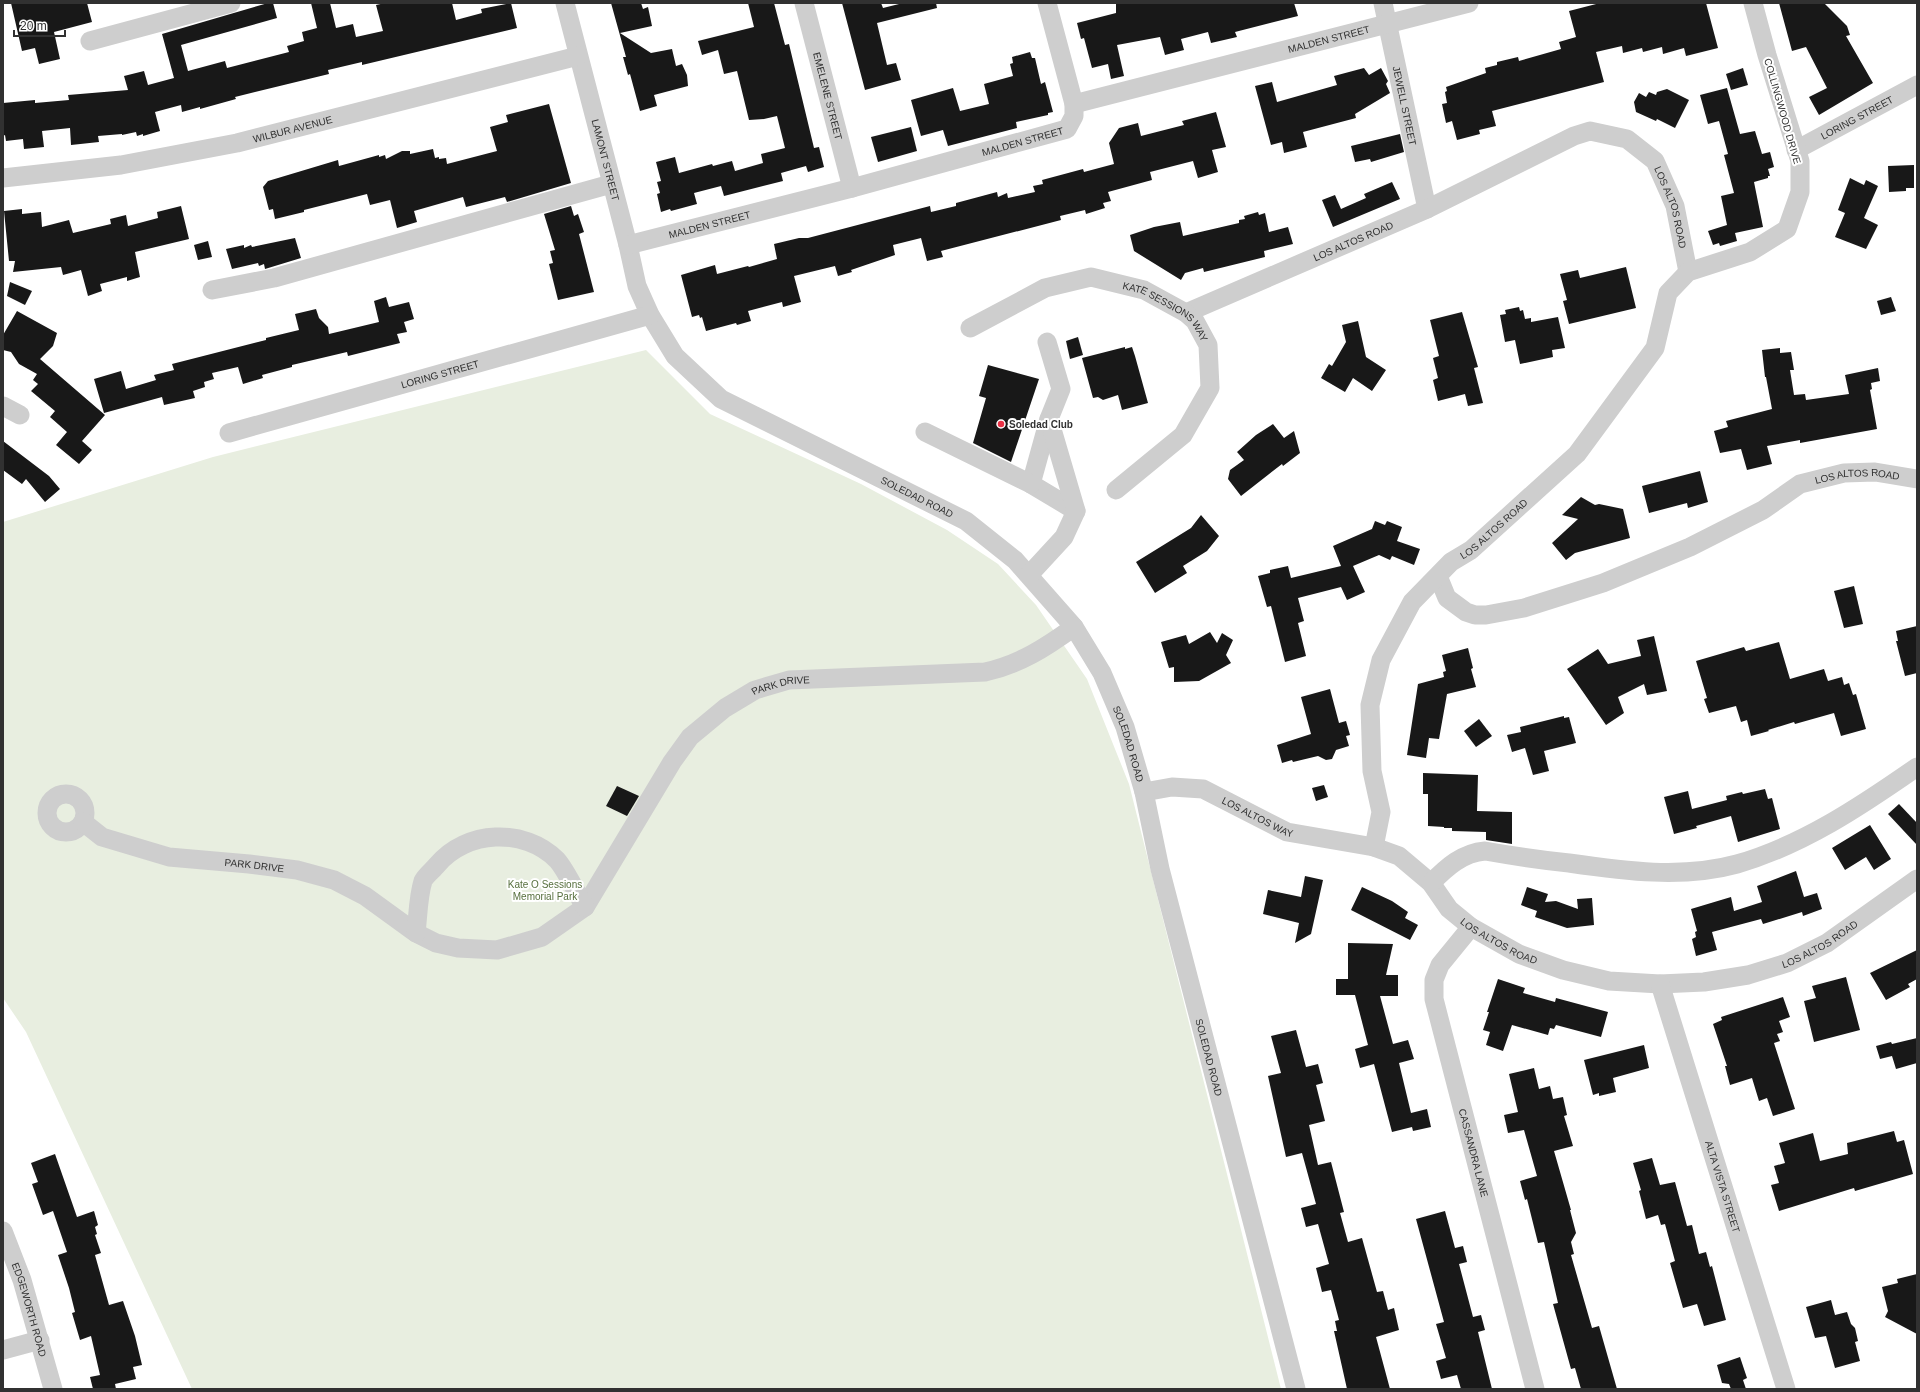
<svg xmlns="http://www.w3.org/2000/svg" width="1920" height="1392" viewBox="0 0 1920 1392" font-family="Arial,sans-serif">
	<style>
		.green { fill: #e8eee0 }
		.building { fill: #181818 }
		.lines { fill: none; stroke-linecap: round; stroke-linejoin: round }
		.minor { stroke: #cecece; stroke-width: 19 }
		.poi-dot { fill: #ea3246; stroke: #fff; stroke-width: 1.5 }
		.labels { text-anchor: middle; stroke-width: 4; stroke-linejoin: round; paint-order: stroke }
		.street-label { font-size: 10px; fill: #313131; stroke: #fff }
		.poi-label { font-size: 10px; font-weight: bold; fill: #313131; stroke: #fff; text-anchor: start }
		.park-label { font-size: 10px; fill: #566f3d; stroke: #fff }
	</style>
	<rect width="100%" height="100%" fill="#fff"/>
	<!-- green -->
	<path class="green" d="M646,350L710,414L861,484L947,530L998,564L1036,605L1087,679L1129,784L1281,1389H192L26,1032L3,998V522L213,457Z"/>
	<!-- building -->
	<g class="building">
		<path d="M11,3H87L92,22L54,32L60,59L39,64L35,48L22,51Z"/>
		<path d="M268,3H273L277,18L181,45L188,71L225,61L227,68L289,52L287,46L304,41L302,32L317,28L311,3H330L336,28L353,24L356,37L383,31L376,5L385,3H452L456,20L482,13L481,9L511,3L517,28L362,65V62L328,70L329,74L235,97L236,99L200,109V107L182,112L181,105L155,112L160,131L143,136V134L137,136L136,132L122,135V134L98,136L99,142L71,145L70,128L42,131L44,147L24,149L23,139L6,141L5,135L3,136V103L35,100V103L69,100L68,95L128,90L124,76L144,71L148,85L174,78L162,34Z"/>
		<path d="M611,3H641L643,9L648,7L652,26L620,33L651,53L672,49L676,66L682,64L687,75L688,86L654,95L657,106L640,111L630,74L628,75L623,57H626Z"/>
		<path d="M748,3H774L785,45L789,44L814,148L819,147L824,167L808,172L806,166L781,173L783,181L724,196L721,186L694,193L697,204L671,211L670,209L661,212L657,194L660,193L657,182L661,181L656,162L675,157L679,173L712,164L713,166L732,161L735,171L763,163L761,154L785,148L777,116L764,119L749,120L737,71L724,74L718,50L702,55L698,41L754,27Z"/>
		<path d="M842,3H881L883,8L903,3H936L937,8L877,23L887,65L896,63L901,80L865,90Z"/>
		<path d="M1116,3H1294L1298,16L1235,32L1237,37L1211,43L1208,32L1181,39L1184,50L1165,55L1160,37L1117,45L1124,76L1111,79L1108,64L1092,68L1084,38L1081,39L1077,23L1116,13Z"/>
		<path d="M1600,3H1706L1718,48L1686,56L1684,48L1663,54L1662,47L1643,52L1642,48L1623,53L1622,46L1596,52L1604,82L1492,111L1496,126L1479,130L1480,134L1457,140L1452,121L1446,123L1442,104L1447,103L1445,92L1447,91L1446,87L1486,73L1485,68L1497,65V62L1518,57L1519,61L1561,49L1559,42L1576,37L1569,11Z"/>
		<path d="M1779,3H1824L1847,26L1850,35L1846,36L1873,83L1819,115L1809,97L1827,88L1806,47L1792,51Z"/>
		<path d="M1030,52L1032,58H1035L1041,84L1045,82L1053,112L1048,113V115L1016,122L1017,128L948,146L943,130L921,136L911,100L953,88L960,111L989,104L984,84L1013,76L1010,64L1013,63L1012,57Z"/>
		<path d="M1364,68L1369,75L1381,68L1388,81L1386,84L1390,93L1355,114L1356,118L1303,132L1307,147L1284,153L1282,142L1271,145L1255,86L1272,82L1277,102L1337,85L1334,76Z"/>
		<path d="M1743,68L1748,85L1731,90L1726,74Z"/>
		<path d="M1727,88L1740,134L1755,131L1762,154L1770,152L1774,167L1768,169L1770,176H1768V178L1754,182L1763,227L1735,233L1737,241L1720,246L1719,243L1713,245L1708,231L1727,225L1721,196L1734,193L1724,155L1728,154L1719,121L1708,124L1700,95Z"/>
		<path d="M1667,89L1689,100L1675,128L1657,119L1656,121L1636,112L1634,102L1639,93L1646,97L1649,92L1656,95L1657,92Z"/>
		<path d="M549,104L571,183L507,202L505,197L466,207L463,197L414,211L417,222L397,228L390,200L370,205L367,194L304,210V212L275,219L273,209L269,210L263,187L268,181L338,160L339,166L379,155V157L385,155L386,159L402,151H410V154L433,149L435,158L439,157V159L446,158L447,164L497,151L490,127L508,122L506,115Z"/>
		<path d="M1216,112L1226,147L1212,150L1218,172L1198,178L1193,161L1150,172L1152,180L1108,192L1111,201L1103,203L1105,208L1086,214L1085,210L1060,216L1061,220L941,251L943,257L927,261L921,238L893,245L895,255L851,270L852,272L838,276L835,266L794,276L801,302L783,307L782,302L748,311L751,321L737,325L736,323L706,331L702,317L700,318L699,315L692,317L681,275L715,265L717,274L748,266L749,267L777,259L774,244L799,238H808L930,206L931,212L956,206V203L997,192L998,197L1007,193L1008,198L1035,192L1033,186L1043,184L1042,180L1083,169L1084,172L1114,164L1109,143L1119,128L1138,123L1141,136L1184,125L1182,121Z"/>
		<path d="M911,127L917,151L878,162L871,137Z"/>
		<path d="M1400,134L1404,152L1371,162L1370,159L1355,162L1351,146Z"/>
		<path d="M1914,165V188H1906V191L1889,192L1888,166Z"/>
		<path d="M1850,178L1864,185L1866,180L1878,186L1864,218L1878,225L1866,249L1835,237L1845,213L1838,210Z"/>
		<path d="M1392,182L1400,199L1333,227L1322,200L1335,195L1341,209L1366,198L1364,194Z"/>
		<path d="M181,206L189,239L135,252L140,277L127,281V277L100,284L102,291L88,296L81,270L63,275L61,267L13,272L15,261H9L4,211L22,209V214L41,212L42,227L69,220L73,233L111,224L110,219L126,215L128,226L158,218L157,212Z"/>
		<path d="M571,206L574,216L578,214L584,232L579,234L594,292L558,300L549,264L553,263L550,251L555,250L544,214Z"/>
		<path d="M1258,212L1259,215L1265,213L1269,232L1288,227L1293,244L1264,251L1265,257L1204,272L1203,268L1185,273L1181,280L1134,251L1130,235L1154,227L1180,222L1183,236L1239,223V220L1245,219L1244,216Z"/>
		<path d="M295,238L301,258L265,269L264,264L259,266L258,263L232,269L226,249L244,245V248L251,245L252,247Z"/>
		<path d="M208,241L212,257L198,260L194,245Z"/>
		<path d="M1626,267L1636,308L1569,324L1563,301L1567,300L1560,274L1578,270L1580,278Z"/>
		<path d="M10,282L32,291L25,305L7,296Z"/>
		<path d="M386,297L389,307L409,302L414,319L404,322L407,332L397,334L400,343L348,356L347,352L292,365V367L262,375L263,378L243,384L238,367L212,373L214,379L204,382L205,387L193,391L195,398L164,405L162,397L104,413L94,379L121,371L126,389L156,380L154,375L174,370L172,364L266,340V338L299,330L295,314L316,309L319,318L328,327L329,334L379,322L374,301Z"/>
		<path d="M1891,297L1896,311L1881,315L1877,301Z"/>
		<path d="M1519,307L1520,311L1523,310L1525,319L1531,318V322L1558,317L1565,348L1552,350L1553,357L1520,364L1515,340L1505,342L1500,315L1506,314L1505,310Z"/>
		<path d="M17,311L57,333L53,346L40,359L105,415L82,441L92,450L79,464L56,445L67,432L50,417L55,411L31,391L38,384L33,380L37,374L19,364L11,352L3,350V335Z"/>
		<path d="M1462,312L1478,367L1474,368L1483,403L1468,406L1465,394L1438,401L1433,380L1438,378L1433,358L1439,356L1430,320Z"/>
		<path d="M1358,321L1366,357L1386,370L1372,391L1353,378L1345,392L1321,378L1329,364L1332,366L1346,342L1342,325Z"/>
		<path d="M1078,337L1083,355L1070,359L1066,341Z"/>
		<path d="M1125,347V349L1132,347L1135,356L1148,403L1122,410L1118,395L1103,400L1098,397L1093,398L1082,358Z"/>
		<path d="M1780,348V353L1791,352L1794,370H1790L1794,395L1805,394L1806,400L1849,394L1845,375L1878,368L1880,381L1871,383L1872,389L1870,390L1877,429L1800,443V440L1767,446L1772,464L1747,470L1741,449L1720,453L1714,431L1728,427L1726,421L1772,409L1766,377H1765L1762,350Z"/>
		<path d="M988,365L1039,379L1011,462L973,443L986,398L979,396Z"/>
		<path d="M1273,424L1284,438L1294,431L1300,453L1283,466L1282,464L1241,496L1228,479L1230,470L1244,460L1237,452L1256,435Z"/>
		<path d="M3,441L49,476L60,489L45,502L26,479L22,484L3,470Z"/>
		<path d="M1700,471L1708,502L1688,508L1687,503L1649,513L1642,486Z"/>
		<path d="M1581,497L1595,505L1599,504L1623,509L1630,538L1575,553L1566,560L1552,543L1578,519L1562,515Z"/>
		<path d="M1201,515L1219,536L1207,551L1183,566L1187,573L1155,593L1136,562L1191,528Z"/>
		<path d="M1375,521L1385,525L1387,521L1402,527L1397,541L1420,549L1414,565L1392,556L1390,560L1379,555L1353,566L1365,592L1347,600L1341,587L1298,598L1304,621L1298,623L1306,656L1285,662L1271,606L1267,607L1258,576L1270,573V570L1288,566L1291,578L1341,566L1333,546L1372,529Z"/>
		<path d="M1854,586L1863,624L1844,628L1834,591Z"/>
		<path d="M1917,626V673L1905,676L1896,641H1898L1896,631Z"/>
		<path d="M1210,632L1217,643L1222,633L1233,640L1226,655L1231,663L1199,681L1174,682V667L1169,668L1161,642L1186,635L1189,644Z"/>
		<path d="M1654,636L1667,691L1647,695L1644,684L1618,697L1624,713L1606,725L1567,669L1598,649L1608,664L1641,656L1637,640Z"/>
		<path d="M1779,642L1790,679L1824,669L1828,681L1842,677L1844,685L1849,683L1853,695L1856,694L1866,729L1841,736L1834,713L1795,724L1794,722L1768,730L1769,731L1751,736L1747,720L1741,722L1736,706L1709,713L1704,699L1707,698L1696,661L1744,647L1746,651Z"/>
		<path d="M1468,648L1473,668L1471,669L1476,687L1447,694L1439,739L1429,738L1426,758L1407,755L1418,684L1444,677L1443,672L1446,671L1442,655Z"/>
		<path d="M1330,689L1339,723L1346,721L1350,735L1346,736L1349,746L1336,750L1332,759L1326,760L1318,756L1293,762L1292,760L1282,763L1277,745L1311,734L1301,697Z"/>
		<path d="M1564,716V718L1569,717L1576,743L1544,751L1549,771L1533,775L1525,748L1512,752L1507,735L1521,732L1520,727Z"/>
		<path d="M1479,719L1492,736L1476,747L1464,731Z"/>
		<path d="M1423,773L1478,775L1477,811L1512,812V844L1486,840V832L1452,831V828H1444V827L1428,826V794H1423Z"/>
		<path d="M1324,785L1328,797L1316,801L1312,788Z"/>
		<path d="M617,786L639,796L627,816L606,806Z"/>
		<path d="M1765,789L1768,799L1772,798L1780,829L1738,842L1731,816L1696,826L1697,828L1674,834L1664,797L1688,791L1692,809L1727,800L1726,796L1742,792L1743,794Z"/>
		<path d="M1899,804L1917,823V845L1888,814Z"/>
		<path d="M1870,825L1891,859L1874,870L1866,857L1845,870L1832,848Z"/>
		<path d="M1796,871L1804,897L1817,893L1822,909L1803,916L1802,912L1763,924L1761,919L1712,932L1717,950L1696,956L1692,939L1696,937L1695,932L1697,931L1691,909L1731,897L1734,911L1762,902L1757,886Z"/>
		<path d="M1305,876L1323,880L1311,934L1295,943L1299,923L1263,914L1268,890L1301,897Z"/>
		<path d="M1362,887L1392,901L1408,912L1405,918L1418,925L1410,940L1351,910Z"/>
		<path d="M1527,887L1548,894L1545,902L1556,901L1578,909L1577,899L1592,898L1594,925L1567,928L1535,917L1537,911L1521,905Z"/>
		<path d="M1348,943L1393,944L1386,975H1398V996H1380L1393,1044L1408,1040L1414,1059L1399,1063L1411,1113L1427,1109L1431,1127L1413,1131L1412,1127L1392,1132L1374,1064L1360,1068L1355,1049L1368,1045L1355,995H1336V979H1348Z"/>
		<path d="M1917,950V979L1908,984L1910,987L1886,1000L1870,973Z"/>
		<path d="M1846,977L1860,1030L1814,1042L1804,1001L1816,998L1812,986Z"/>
		<path d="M1498,979L1525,988L1523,993L1555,1002L1556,998L1608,1012L1601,1037L1556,1025L1554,1029L1550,1028L1548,1035L1512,1025L1503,1051L1486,1045L1490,1032L1483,1030L1489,1012H1487Z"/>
		<path d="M1783,997L1790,1017L1779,1021L1783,1032L1777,1034L1780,1041L1774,1043L1795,1109L1773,1116L1767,1098L1759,1101L1752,1078L1730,1085L1725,1066H1727L1713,1024L1722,1020L1721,1017Z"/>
		<path d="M1296,1030L1306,1067L1318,1064L1323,1083L1316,1085L1325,1121L1309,1125L1318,1165L1331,1162L1344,1212L1340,1213L1348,1242L1362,1238L1377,1292L1383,1291L1388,1310L1394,1308L1399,1330L1376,1337L1390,1389H1347L1334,1331H1337L1335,1321L1339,1320L1331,1290L1322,1292L1316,1268L1329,1264L1318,1224L1306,1227L1301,1208L1316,1204L1302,1153L1286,1157L1268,1076L1281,1073L1271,1036Z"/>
		<path d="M1917,1038V1063L1896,1069L1892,1056L1880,1059L1876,1046L1891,1042L1892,1044Z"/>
		<path d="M1644,1045L1649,1068L1613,1078L1616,1092L1599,1096V1093L1593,1095L1584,1060Z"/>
		<path d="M1534,1068L1539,1089L1550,1086L1553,1099L1563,1097L1567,1115L1564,1116L1573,1146L1554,1151L1571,1210H1570L1576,1233L1571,1242L1574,1254L1571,1255L1592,1328L1599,1326L1617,1389H1581L1575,1368L1571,1369L1553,1304L1558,1303L1544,1242L1538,1243L1527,1199L1525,1200L1520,1181L1537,1176L1524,1130L1508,1133L1504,1115L1518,1112L1509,1074Z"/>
		<path d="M1894,1131L1897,1142L1904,1140L1913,1174L1855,1191L1854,1188L1779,1211L1771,1185L1779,1183L1774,1166L1785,1163L1779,1143L1813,1133L1820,1161L1848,1154L1847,1143Z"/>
		<path d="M55,1154L77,1217L94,1211L98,1225L95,1227L97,1234L95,1235L101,1253L95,1255L109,1305L123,1301L135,1336L142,1365L133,1367L136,1379L115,1384L116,1389H93L90,1377L100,1375L91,1336L80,1340L72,1313L75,1312L69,1288L58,1255L67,1252L53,1211L43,1215L32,1184L38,1182L31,1163Z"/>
		<path d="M1652,1158L1660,1185L1675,1182L1687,1226L1692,1225L1699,1254L1706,1252L1710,1267L1712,1266L1726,1320L1704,1326L1697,1304L1683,1308L1670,1263L1675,1261L1665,1224L1661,1225L1658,1215L1646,1219L1639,1191L1641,1190L1633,1163Z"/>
		<path d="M1445,1211L1455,1248L1463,1246L1467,1262L1459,1264L1473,1317L1481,1315L1485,1330L1478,1332L1492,1389H1461L1457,1375L1441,1379L1436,1361L1446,1358L1436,1324L1444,1322L1416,1219Z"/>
		<path d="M1917,1274V1334L1885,1317L1888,1311L1882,1287L1898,1283L1897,1279Z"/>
		<path d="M1831,1300L1835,1315L1847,1312L1851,1324L1855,1328L1858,1341L1855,1342L1860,1361L1835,1368L1826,1336L1815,1338L1806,1307Z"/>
		<path d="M1740,1357L1747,1378L1743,1380L1746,1389H1731L1729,1384L1722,1383L1717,1365Z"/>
	</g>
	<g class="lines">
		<!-- minor -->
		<g class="minor">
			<path id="s1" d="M565,3L628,245L637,286L650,315L675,356L721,399L966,521L1015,560L1074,627L1102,673L1125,727L1144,792L1160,869L1296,1389"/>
			<path id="s2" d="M804,3L852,188"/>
			<path id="s3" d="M1383,3L1427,209"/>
			<path d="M90,41L231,3"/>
			<path id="s4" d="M1074,104L1469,3"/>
			<path id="s5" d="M1796,150L1917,85"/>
			<path id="s6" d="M3,178L121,165L237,143L578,56"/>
			<path id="s7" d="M628,245L852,188L1067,129L1074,116V104L1047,3"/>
			<path d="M212,290L274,278L611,184"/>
			<path id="s8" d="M1186,313L1427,209L1574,136L1590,131L1627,139L1655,161L1675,206L1688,272"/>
			<path id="s9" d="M970,328L1045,288L1091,277L1144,290L1186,313L1195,321L1208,345L1210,388L1183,435L1116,490"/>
			<path d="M3,406L20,415"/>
			<path d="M1049,419L1031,484L1076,511"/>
			<path d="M925,432L1031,484"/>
			<path id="s10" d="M229,433L650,315"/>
			<path d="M1029,575L1064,537L1076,511L1049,419L1061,389L1047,342"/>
			<path id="s11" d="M1438,576L1447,598L1466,612L1475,615H1486L1524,608L1603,583L1690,547L1763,510L1800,484L1844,473L1875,472L1917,479"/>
			<path id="s12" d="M1144,792L1172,787L1203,789L1287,832L1374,847L1399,856L1431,883L1449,909L1471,927L1519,954L1563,970L1609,981L1660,984L1704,982L1748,975L1787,963L1827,943L1917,879"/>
			<circle cx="66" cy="813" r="19"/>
			<path id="s13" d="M83,822L102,837L169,857L249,864L297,870L334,880L365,896L416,933L436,943L458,948L497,950L542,937L585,907L672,762L690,737L725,708L755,690L789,680L985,672C1020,664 1045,648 1074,627"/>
			<path id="s14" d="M1374,847L1381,812L1372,771L1370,705L1381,660L1412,602L1451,562L1471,550L1577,454L1655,348L1668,293L1688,272L1750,252L1787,229L1800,192V161L1767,55L1753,3"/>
			<path d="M1431,883C1447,867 1462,853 1485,851C1513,856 1541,860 1569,863C1624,871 1683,879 1737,864C1803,845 1861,806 1917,767"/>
			<path id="s15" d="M1471,927L1440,965L1434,980V999L1535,1389"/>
			<path d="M416,933C418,917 418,897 423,881C425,876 433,870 437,865C466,830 524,827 557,860C566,870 577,894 585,907"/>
			<path id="s16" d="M1660,984L1786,1389"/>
			<path id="s17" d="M3,1231L22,1280L53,1389"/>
			<path d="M3,1350L40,1340"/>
		</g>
	</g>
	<!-- markers -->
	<circle class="poi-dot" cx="1001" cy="424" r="4"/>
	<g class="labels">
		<!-- street labels -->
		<g class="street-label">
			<text dy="4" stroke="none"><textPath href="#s4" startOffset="263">MALDEN STREET</textPath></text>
			<text dy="4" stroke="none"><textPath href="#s2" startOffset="96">EMELENE STREET</textPath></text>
			<text dy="4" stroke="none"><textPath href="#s3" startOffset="105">JEWELL STREET</textPath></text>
			<text transform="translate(1783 111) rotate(74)" y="4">COLLINGWOOD DRIVE</text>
			<text dy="4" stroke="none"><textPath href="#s5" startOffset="69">LORING STREET</textPath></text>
			<text dy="4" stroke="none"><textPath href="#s6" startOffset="294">WILBUR AVENUE</textPath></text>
			<text dy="4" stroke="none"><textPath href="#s7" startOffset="408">MALDEN STREET</textPath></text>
			<text dy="4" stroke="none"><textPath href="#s1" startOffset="162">LAMONT STREET</textPath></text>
			<text dy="4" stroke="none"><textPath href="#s8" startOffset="566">LOS ALTOS ROAD</textPath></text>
			<text dy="4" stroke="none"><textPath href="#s7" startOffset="84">MALDEN STREET</textPath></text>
			<text dy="4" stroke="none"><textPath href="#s8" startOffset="182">LOS ALTOS ROAD</textPath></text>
			<text dy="4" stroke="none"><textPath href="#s9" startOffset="217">KATE SESSIONS WAY</textPath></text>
			<text dy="4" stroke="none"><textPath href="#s10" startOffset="219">LORING STREET</textPath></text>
			<text dy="4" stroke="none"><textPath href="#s11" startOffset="469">LOS ALTOS ROAD</textPath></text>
			<text dy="4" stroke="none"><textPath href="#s1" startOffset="654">SOLEDAD ROAD</textPath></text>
			<text dy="4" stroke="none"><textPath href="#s14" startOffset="366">LOS ALTOS ROAD</textPath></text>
			<text dy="4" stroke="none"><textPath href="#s13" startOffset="849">PARK DRIVE</textPath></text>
			<text dy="4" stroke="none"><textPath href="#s1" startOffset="990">SOLEDAD ROAD</textPath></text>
			<text dy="4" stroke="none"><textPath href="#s12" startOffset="121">LOS ALTOS WAY</textPath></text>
			<text dy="4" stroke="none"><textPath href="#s13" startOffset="180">PARK DRIVE</textPath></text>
			<text dy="4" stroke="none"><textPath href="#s12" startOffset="402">LOS ALTOS ROAD</textPath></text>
			<text dy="4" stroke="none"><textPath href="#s12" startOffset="738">LOS ALTOS ROAD</textPath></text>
			<text dy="4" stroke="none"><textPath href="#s1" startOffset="1314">SOLEDAD ROAD</textPath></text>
			<text dy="4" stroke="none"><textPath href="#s15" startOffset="243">CASSANDRA LANE</textPath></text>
			<text dy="4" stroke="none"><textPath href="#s16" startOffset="212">ALTA VISTA STREET</textPath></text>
			<text dy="4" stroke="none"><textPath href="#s17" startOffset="83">EDGEWORTH ROAD</textPath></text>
		</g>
		<!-- poi labels -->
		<g class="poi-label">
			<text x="1009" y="428">Soledad Club</text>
		</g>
		<!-- park labels -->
		<g class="park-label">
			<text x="545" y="888">Kate O Sessions<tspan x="545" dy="12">Memorial Park</tspan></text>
		</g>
	</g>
	<!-- border -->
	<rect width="1920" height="1392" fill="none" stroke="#313131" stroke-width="8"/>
	<!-- scale -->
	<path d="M14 30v6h51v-6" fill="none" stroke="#313131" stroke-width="2"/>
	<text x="20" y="30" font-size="12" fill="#313131" stroke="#ffffff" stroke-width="3" paint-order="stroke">20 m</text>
</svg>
